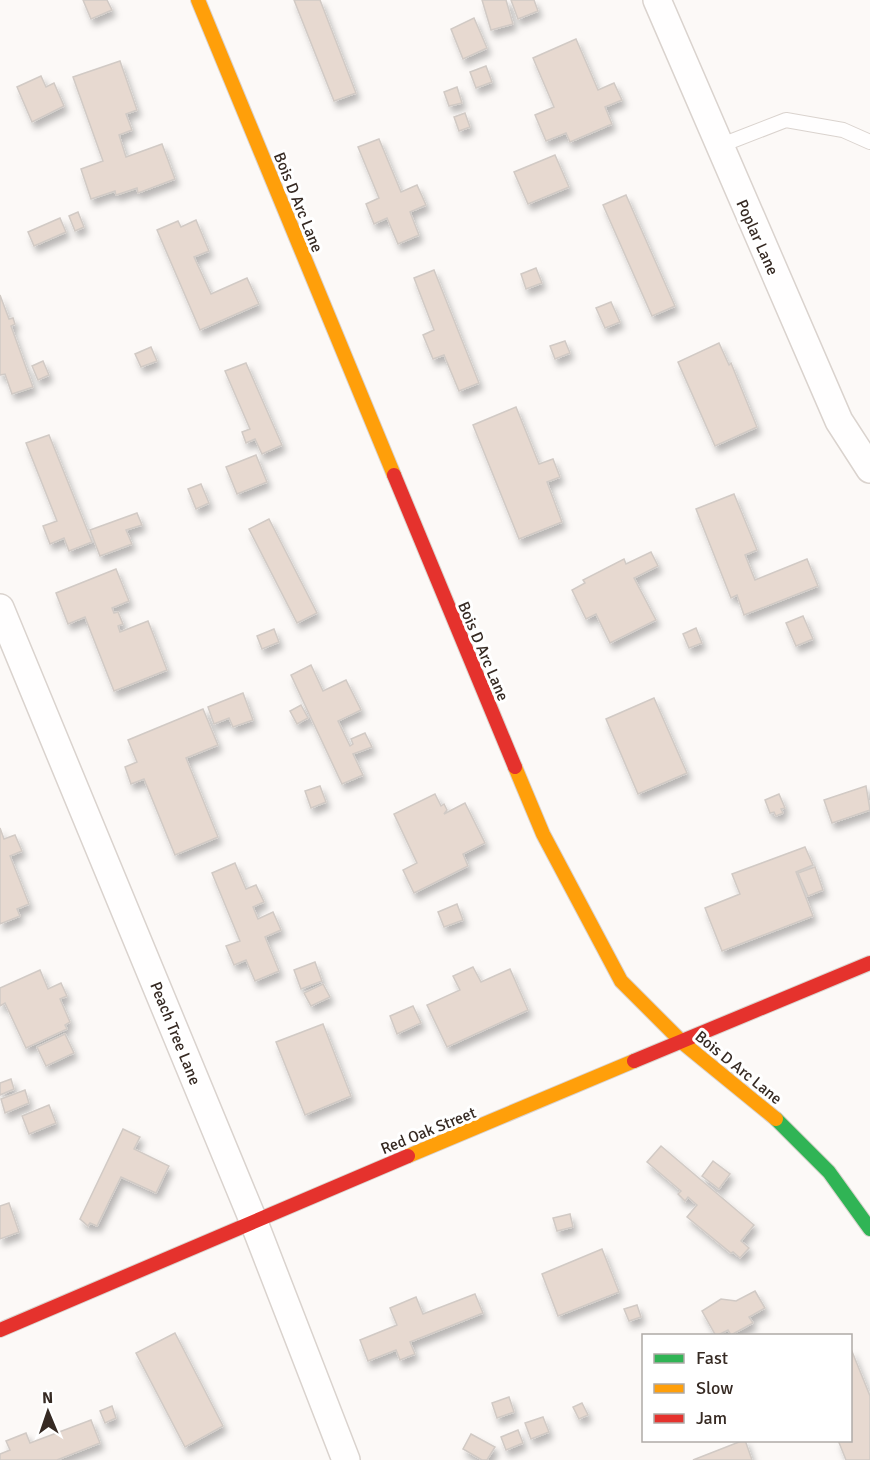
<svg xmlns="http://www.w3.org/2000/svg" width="870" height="1460" viewBox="0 0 870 1460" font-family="Signika,sans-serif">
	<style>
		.building { fill: #e7d9d0; stroke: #d1cac5; stroke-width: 1.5; filter: url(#shadow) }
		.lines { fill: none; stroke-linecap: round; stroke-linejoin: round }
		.lane-casing { stroke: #dad3ce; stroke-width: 16 }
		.street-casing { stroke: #dad3ce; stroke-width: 30 }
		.fast-casing { stroke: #dad3ce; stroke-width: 16 }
		.slow-casing { stroke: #dad3ce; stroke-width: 16 }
		.jam-casing { stroke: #dad3ce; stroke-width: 16 }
		.lane { stroke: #fffefe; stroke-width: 14 }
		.street { stroke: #fffefe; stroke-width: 27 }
		.fast { stroke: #30b455; stroke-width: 14 }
		.slow { stroke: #ff9f0a; stroke-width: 14 }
		.jam { stroke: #e5322d; stroke-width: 14 }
		.labels { text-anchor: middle; stroke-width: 6; stroke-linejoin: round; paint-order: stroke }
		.street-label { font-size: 16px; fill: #362a23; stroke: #fff }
	</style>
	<defs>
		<filter id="shadow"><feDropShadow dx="3.5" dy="6" stdDeviation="3" flood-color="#0004"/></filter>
	</defs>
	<rect width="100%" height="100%" fill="#fcf9f7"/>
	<!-- building -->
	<g class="building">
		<path d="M83,0H107L112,10L91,19Z"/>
		<path d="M294,0H320L356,93L334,101Z"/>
		<path d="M482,0H506L513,24L491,30Z"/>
		<path d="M511,0H534L538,11L518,19Z"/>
		<path d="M474,18L487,48L463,59L451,29Z"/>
		<path d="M576,39L598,90L614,83L622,100L605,107L612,124L570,142L566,133L546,141L535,115L554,107L533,58Z"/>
		<path d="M120,61L137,110L126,114L132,130L119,135L126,157L162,144L175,179L138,193L137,188L116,195L115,191L91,199L81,169L103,161L73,77Z"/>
		<path d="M486,66L492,82L476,88L470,72Z"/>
		<path d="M41,76L46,87L54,83L64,106L32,122L17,87Z"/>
		<path d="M457,87L462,103L449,106L444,92Z"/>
		<path d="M465,113L470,127L459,131L454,117Z"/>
		<path d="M379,139L401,192L417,185L426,205L410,212L419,235L398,244L387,218L374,224L366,204L379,198L358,147Z"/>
		<path d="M555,155L569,187L528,204L514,172Z"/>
		<path d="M626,195L675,306L652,316L603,205Z"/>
		<path d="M78,212L84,227L75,231L69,216Z"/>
		<path d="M60,218L66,232L34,246L28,232Z"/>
		<path d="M196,220L209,251L194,257L211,294L247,278L259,304L200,330L157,230L178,221L181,227Z"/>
		<path d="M536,268L542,283L526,289L521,274Z"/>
		<path d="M434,270L479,383L459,391L444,355L433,359L423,335L434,330L414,278Z"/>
		<path d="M0,295L9,319L13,318L15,324L11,326L33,387L12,394L5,374L0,375Z"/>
		<path d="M611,302L620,322L605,328L596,308Z"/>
		<path d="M565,341L570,353L555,359L550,346Z"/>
		<path d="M719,343L729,365L731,363L757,427L715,446L678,362Z"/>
		<path d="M151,347L157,361L141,367L135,354Z"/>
		<path d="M43,361L49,375L38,380L32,366Z"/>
		<path d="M246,363L282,445L262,454L255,439L246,443L242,432L250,429L225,371Z"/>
		<path d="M516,407L539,464L553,459L560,477L547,482L562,522L519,539L473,425Z"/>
		<path d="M49,435L92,542L69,551L64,538L50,544L43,526L57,521L26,443Z"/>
		<path d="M256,455L267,482L237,494L226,467Z"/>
		<path d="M201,484L209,503L196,509L188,489Z"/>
		<path d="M734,494L757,550L745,555L755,580L807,559L818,586L744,615L737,595L731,598L696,509Z"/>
		<path d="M137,513L142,525L126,530L132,544L100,556L90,530Z"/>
		<path d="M269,519L317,613L297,623L249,529Z"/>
		<path d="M651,552L658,566L634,578L656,620L610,643L596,614L586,619L572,590L585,583L583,580L624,559L626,564Z"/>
		<path d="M116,569L129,601L112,608L114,613L118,612L123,624L118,626L120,632L148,621L167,670L114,691L85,617L68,624L56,593Z"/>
		<path d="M803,616L813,639L796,646L786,623Z"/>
		<path d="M696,628L702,643L689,648L683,634Z"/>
		<path d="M274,629L279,642L262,649L257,636Z"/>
		<path d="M311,665L323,691L346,680L361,710L338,721L350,746L353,744L351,739L365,733L372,747L353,754L363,775L342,784L291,675Z"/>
		<path d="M243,693L253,720L233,727L229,718L214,724L208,707Z"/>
		<path d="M654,698L687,773L638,794L606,719Z"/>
		<path d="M301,705L308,718L297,724L290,711Z"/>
		<path d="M203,709L218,745L186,758L218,837L175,855L144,779L131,784L125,767L137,762L128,740Z"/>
		<path d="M320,786L326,802L311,808L305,791Z"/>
		<path d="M866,786L870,810L832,823L824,800Z"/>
		<path d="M435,794L441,806L444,804L447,810L444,814L465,803L485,843L463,854L468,866L414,893L403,870L417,863L394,814Z"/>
		<path d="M779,794L785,808L781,809L783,813L776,816L774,812L770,813L765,800Z"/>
		<path d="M0,828L4,839L15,835L22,851L10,856L29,904L17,909L20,916L0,924Z"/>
		<path d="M805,847L813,865L796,872L813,916L722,951L705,908L740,894L732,874Z"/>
		<path d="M235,863L246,889L256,885L264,902L253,907L258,919L273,912L281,930L265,937L279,971L255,981L246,960L234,965L226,946L240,941L212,873Z"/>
		<path d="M815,867L823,890L808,896L798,873Z"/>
		<path d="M457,904L463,920L444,927L438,912Z"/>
		<path d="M315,962L322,981L301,989L294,970Z"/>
		<path d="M473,967L481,982L510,969L528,1010L447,1047L427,1005L460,990L453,976Z"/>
		<path d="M40,970L48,989L61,983L67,996L60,999L70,1022L65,1025L67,1029L26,1048L5,1003L0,1006V988Z"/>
		<path d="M323,984L330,997L311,1006L304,993Z"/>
		<path d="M413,1006L421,1023L397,1034L390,1016Z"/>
		<path d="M323,1024L351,1096L305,1115L276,1042Z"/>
		<path d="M65,1034L74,1053L46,1066L37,1047Z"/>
		<path d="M11,1079L14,1089L0,1095V1083Z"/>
		<path d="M25,1090L29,1103L5,1113L1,1099Z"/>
		<path d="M49,1105L56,1123L29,1134L22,1116Z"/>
		<path d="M123,1129L140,1137L134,1149L169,1166L156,1193L121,1177L97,1226L90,1223L88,1226L80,1219Z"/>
		<path d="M661,1146L754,1225L741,1241L749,1248L740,1258L733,1252L731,1253L687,1217L697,1205L688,1197L685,1201L678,1194L681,1191L647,1162Z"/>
		<path d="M713,1161L730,1174L719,1189L702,1176Z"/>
		<path d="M9,1203L19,1232L0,1239V1206Z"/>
		<path d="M570,1214L573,1227L557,1231L553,1218Z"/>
		<path d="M602,1249L619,1292L558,1316L542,1274Z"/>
		<path d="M755,1291L765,1308L749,1317L753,1323L731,1335L728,1330L716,1336L702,1311L721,1299L736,1301Z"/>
		<path d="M475,1294L483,1313L410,1342L415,1354L400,1360L396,1350L368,1361L360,1340L397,1325L390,1308L416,1297L423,1314Z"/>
		<path d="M637,1305L641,1317L629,1321L624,1309Z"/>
		<path d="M175,1333L223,1426L185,1447L136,1353Z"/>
		<path d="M851,1349L870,1396V1460H846L838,1440H850Z"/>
		<path d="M509,1397L514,1412L497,1418L492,1403Z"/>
		<path d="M582,1403L588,1415L579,1419L573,1407Z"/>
		<path d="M112,1406L116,1418L105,1423L100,1411Z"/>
		<path d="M543,1417L549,1432L531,1439L525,1423Z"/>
		<path d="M91,1420L100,1443L57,1460H0V1454L10,1450L6,1441L26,1433L30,1443Z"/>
		<path d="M518,1430L523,1443L506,1450L501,1437Z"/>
		<path d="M471,1434L495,1447L487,1460H482L463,1449Z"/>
		<path d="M745,1440L752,1460H693L744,1440Z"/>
	</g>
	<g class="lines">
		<!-- lane casing -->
		<g class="lane-casing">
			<path id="lane" d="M719,146L786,120L843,130L870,142"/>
		</g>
		<!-- street casing -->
		<g class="street-casing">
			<g id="street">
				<path d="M657,0L839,421L870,469"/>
				<path d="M0,608L253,1220L346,1460"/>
			</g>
		</g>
		<!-- fast casing -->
		<g class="fast-casing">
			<path id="fast" d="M776,1119L829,1172L870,1229"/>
		</g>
		<!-- slow casing -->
		<g class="slow-casing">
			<g id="slow">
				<path d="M198,0L394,475"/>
				<path d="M515,767L543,834L621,981L683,1043L776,1119"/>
				<path d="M408,1156L634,1061"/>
			</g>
		</g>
		<!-- jam casing -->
		<g class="jam-casing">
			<g id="jam">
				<path d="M394,475L515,767"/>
				<path d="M634,1061L870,963"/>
				<path d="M0,1330L408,1156"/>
			</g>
		</g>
		<!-- lane -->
		<use href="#lane" class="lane"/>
		<!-- street -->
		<use href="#street" class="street"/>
		<!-- fast -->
		<use href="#fast" class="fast"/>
		<!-- slow -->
		<use href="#slow" class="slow"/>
		<!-- jam -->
		<use href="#jam" class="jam"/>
	</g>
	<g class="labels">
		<!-- street labels -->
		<g class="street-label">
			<text transform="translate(299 202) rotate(68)" y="6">Bois D Arc Lane</text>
			<text transform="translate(758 237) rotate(66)" y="6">Poplar Lane</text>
			<text transform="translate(484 651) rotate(67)" y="6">Bois D Arc Lane</text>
			<text transform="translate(176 1033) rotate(68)" y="6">Peach Tree Lane</text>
			<text transform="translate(739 1067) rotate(39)" y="6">Bois D Arc Lane</text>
			<text transform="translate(428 1130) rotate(-22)" y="6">Red Oak Street</text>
		</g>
	</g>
	<!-- legend -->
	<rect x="642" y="1334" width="210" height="108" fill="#ffffff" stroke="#afaaa7" stroke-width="1.5"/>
	<rect x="654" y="1354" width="30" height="9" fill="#30b455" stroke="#afaaa7" stroke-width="1.5"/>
	<text x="696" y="1364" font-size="18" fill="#362a23">Fast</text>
	<rect x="654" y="1384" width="30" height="9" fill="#ff9f0a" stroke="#afaaa7" stroke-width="1.5"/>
	<text x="696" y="1394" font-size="18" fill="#362a23">Slow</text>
	<rect x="654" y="1414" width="30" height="9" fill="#e5322d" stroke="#afaaa7" stroke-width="1.5"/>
	<text x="696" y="1424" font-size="18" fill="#362a23">Jam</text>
	<!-- north arrow -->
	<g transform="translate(48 1412) rotate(358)" stroke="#ffffff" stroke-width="4.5" paint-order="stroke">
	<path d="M0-4.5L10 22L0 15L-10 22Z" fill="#362a23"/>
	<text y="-9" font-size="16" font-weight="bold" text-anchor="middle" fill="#362a23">N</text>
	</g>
</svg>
